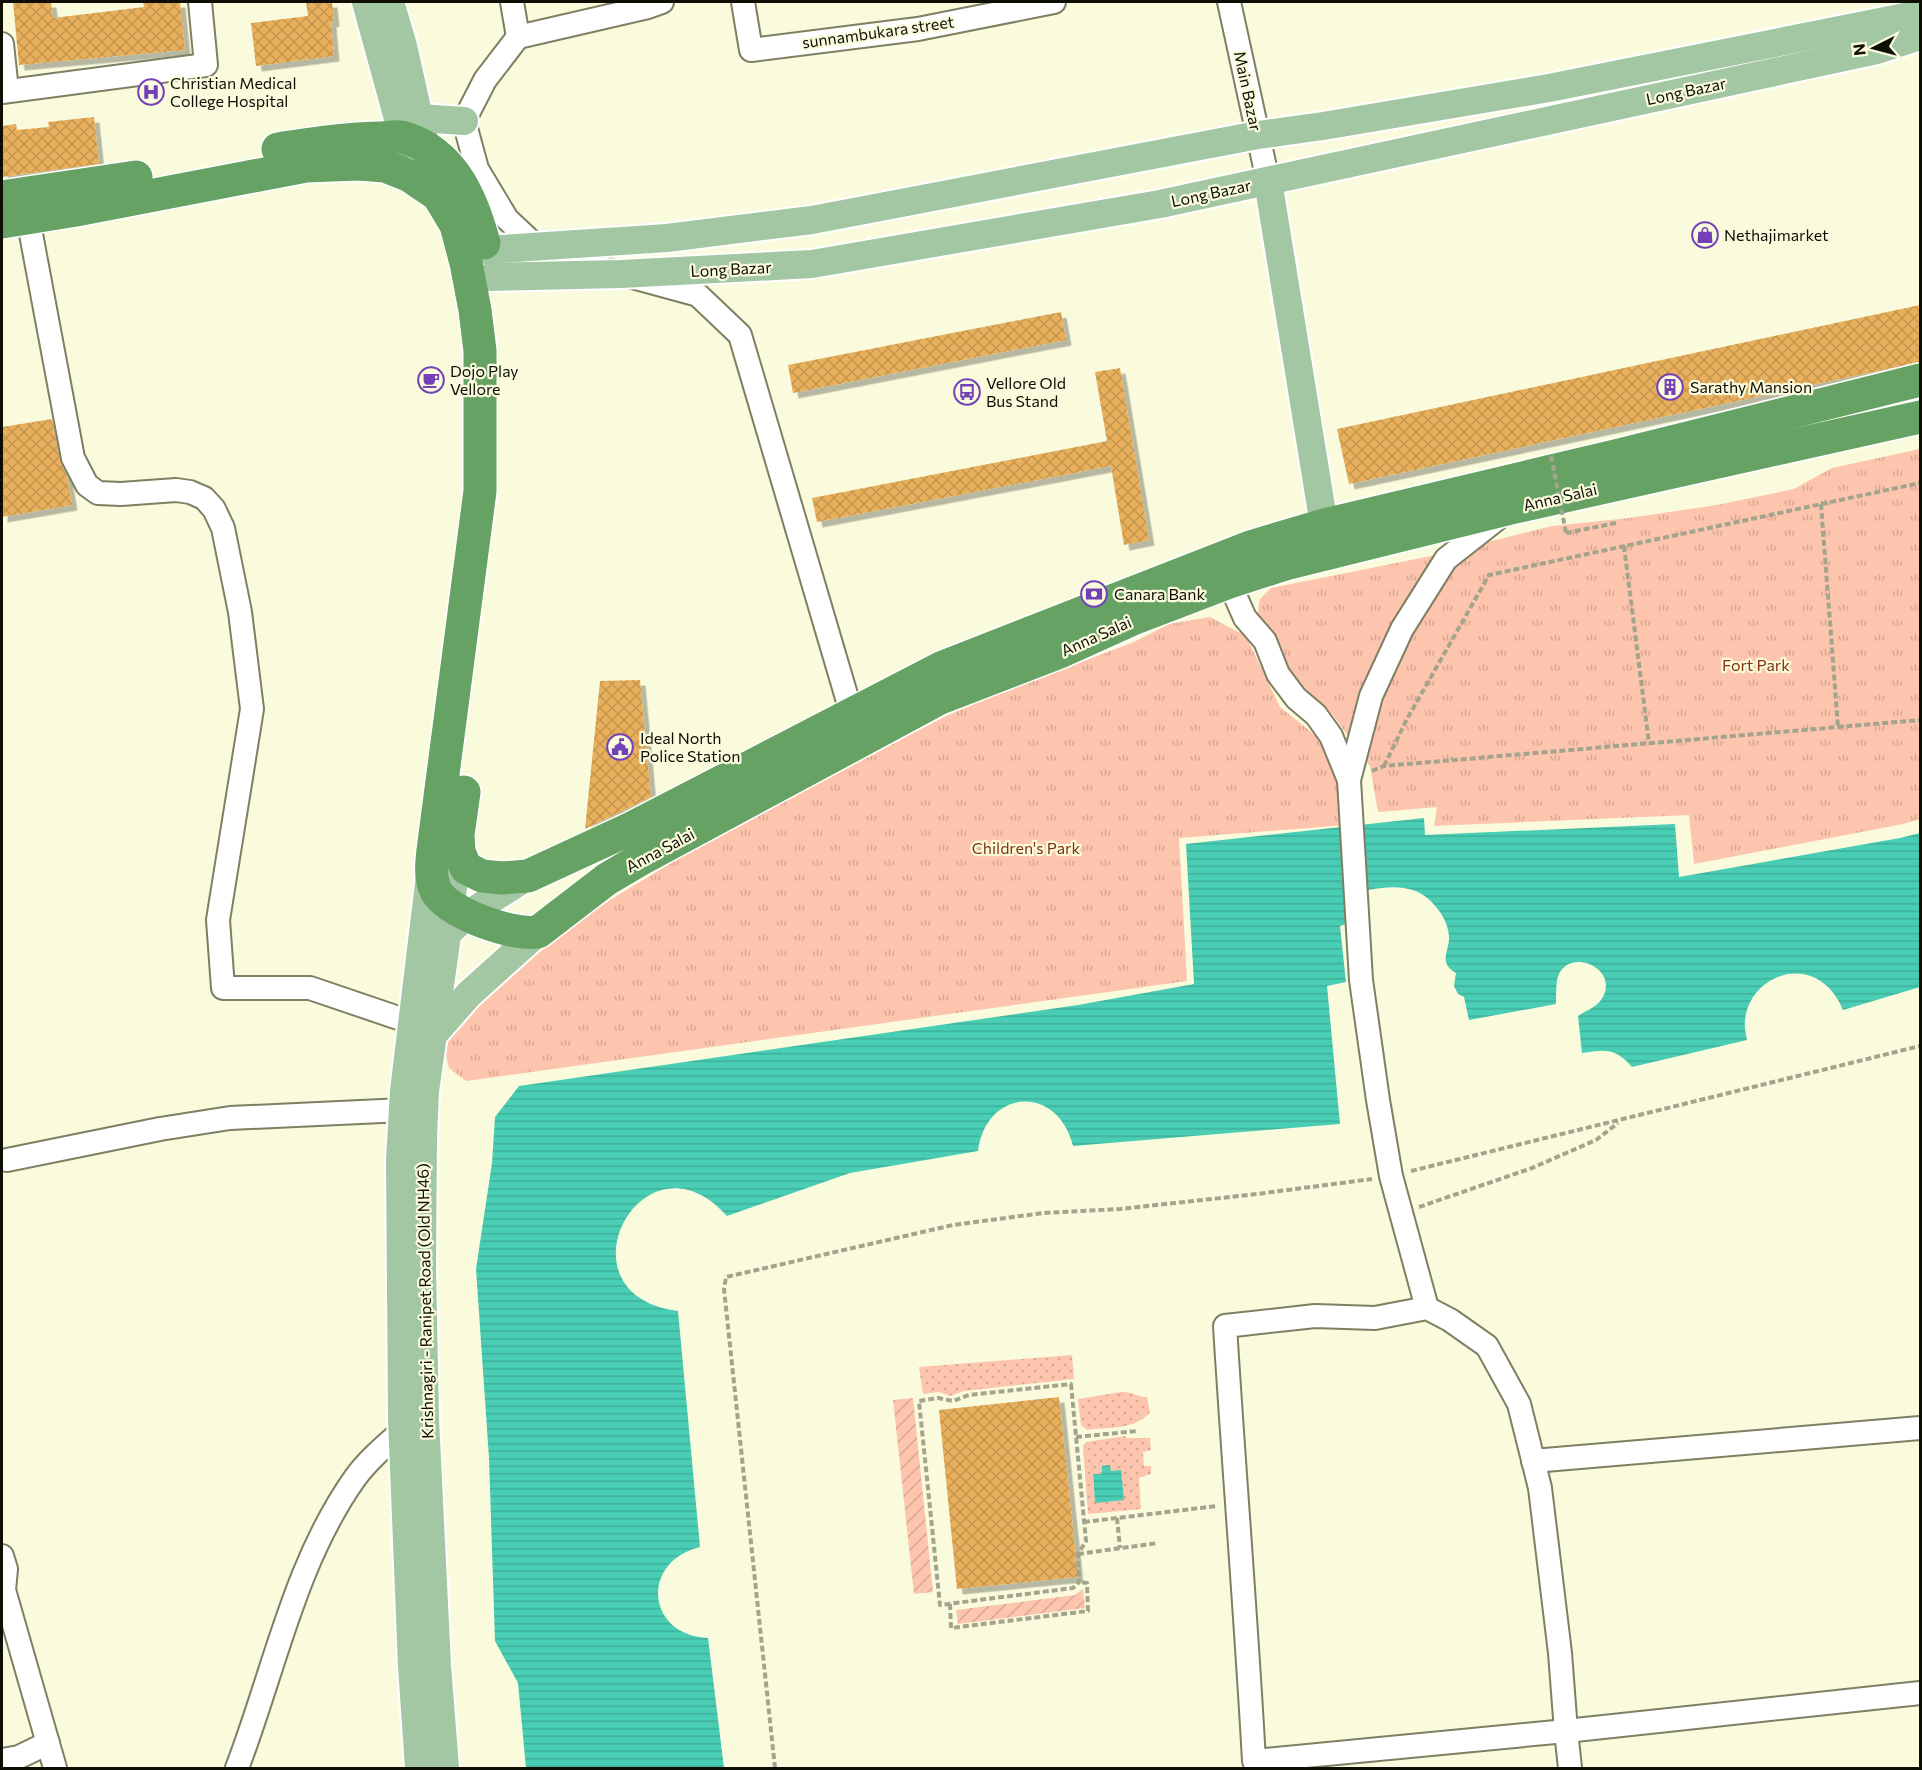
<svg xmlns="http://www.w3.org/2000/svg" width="1922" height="1770" viewBox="0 0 1922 1770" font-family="Commissioner,sans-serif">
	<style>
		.grass { fill: url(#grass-dots); fill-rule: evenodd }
		.park { fill: url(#park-tufts) }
		.garden { fill: url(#garden-furrows) }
		.water { fill: url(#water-rules) }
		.building { fill: url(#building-cross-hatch); filter: url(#shadow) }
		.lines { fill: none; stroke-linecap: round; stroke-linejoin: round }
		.minor-casing { stroke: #7e7f63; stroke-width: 26 }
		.major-casing { stroke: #fff; stroke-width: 32 }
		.highway-casing { stroke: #fff; stroke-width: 36 }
		.path { stroke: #a3a48d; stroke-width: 4; stroke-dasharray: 6 3; stroke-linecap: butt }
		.minor { stroke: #fff; stroke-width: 22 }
		.major { stroke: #a3c7a2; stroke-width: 28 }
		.highway { stroke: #66a264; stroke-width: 33 }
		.path-bridge { stroke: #a3a48d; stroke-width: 4; stroke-dasharray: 6 3; stroke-linecap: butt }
		.labels { text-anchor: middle; stroke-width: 4.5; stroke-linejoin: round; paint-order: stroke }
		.street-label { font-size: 16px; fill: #0e0e05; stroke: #f9fbdc }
		.poi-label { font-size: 16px; fill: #0e0e05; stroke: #f9fbdc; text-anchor: start }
		.park-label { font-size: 16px; fill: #81310b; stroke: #f9fbdc }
	</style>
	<defs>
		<pattern id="grass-dots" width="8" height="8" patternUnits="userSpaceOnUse" patternTransform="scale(1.5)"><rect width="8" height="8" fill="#fdc4ae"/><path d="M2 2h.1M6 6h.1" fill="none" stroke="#d8a794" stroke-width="1.8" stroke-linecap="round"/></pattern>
		<pattern id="park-tufts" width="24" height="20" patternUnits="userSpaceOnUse" patternTransform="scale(1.5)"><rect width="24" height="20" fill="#fdc4ae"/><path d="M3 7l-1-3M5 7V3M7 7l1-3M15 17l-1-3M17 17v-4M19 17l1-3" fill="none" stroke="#d8a794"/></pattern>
		<pattern id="garden-furrows" width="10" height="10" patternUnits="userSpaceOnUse" patternTransform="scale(1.5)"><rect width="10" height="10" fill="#fdc4ae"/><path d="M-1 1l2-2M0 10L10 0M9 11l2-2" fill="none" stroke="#d8a794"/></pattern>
		<pattern id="water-rules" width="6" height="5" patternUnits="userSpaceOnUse" patternTransform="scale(1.5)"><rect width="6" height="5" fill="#49cdb4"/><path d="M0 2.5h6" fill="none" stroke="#3faf99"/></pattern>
		<pattern id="building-cross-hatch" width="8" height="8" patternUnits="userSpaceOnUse" patternTransform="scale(1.5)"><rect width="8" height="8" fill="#e8b05c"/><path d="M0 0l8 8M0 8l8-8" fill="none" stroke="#c6964e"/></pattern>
		<filter id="shadow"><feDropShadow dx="5.5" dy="5.5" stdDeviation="0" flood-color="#0004"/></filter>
	</defs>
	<rect width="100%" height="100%" fill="#f9fbdc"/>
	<!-- grass -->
	<g class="grass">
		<path d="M1072,1355L1074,1379L964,1391L950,1396L939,1392L923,1394L919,1367Z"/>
		<path d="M1121,1392C1131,1391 1137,1397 1147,1397L1150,1412C1136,1430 1108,1427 1087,1430L1081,1425L1078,1399Z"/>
		<path d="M1125,1436L1126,1438H1150L1151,1450L1143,1452L1144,1466H1151V1474L1139,1478L1141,1509L1088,1514L1083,1446L1086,1442ZM1102,1466L1110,1471L1095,1503L1093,1475L1102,1474Z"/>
	</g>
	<!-- park -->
	<g class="park">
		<path d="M1920,449V819L1903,824L1694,864L1689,815L1434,826L1437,807L1378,812L1370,766L1332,714L1299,683L1285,666L1257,616L1260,599L1271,588L1431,556L1552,526L1629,518L1717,505L1794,489L1832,468Z"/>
		<path d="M1210,617L1246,636L1280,707L1320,739L1342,780L1347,825L1179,838L1187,981L466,1081L449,1068L445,1052L450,1028L523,964L600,906L701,845L946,716L1027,682L1132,643L1169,624Z"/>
	</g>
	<!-- garden -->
	<g class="garden">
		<path d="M913,1398L933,1592L914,1594L893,1400Z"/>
		<path d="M1083,1589L1085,1608L958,1624L956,1610L1075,1595Z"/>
	</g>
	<!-- water -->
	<g class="water">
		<path d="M1424,818L1425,835L1675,824L1679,877L1900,838L1920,833V987L1843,1010C1839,1001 1835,994 1828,987C1797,957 1748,981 1745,1021C1744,1027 1746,1034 1747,1040L1632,1067C1616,1048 1605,1049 1582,1053L1578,1016C1585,1011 1595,1008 1601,1000C1623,968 1565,944 1557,980C1556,988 1556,996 1556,1004L1469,1020L1464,997L1458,994L1454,986L1456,973C1437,962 1450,951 1449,936C1448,925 1443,915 1436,907C1413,877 1377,889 1345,894L1346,924L1340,926L1346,982L1327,986L1340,1124L1073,1146C1058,1084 986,1088 978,1151L850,1173L727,1216C643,1122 552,1295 678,1311L700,1547C639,1562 647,1636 708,1638L724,1768H526L518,1683L495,1641L489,1458L476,1269L492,1163L495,1117L519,1086L1078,1005L1194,984L1186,844Z"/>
		<path d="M1110,1465L1111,1471L1121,1470L1124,1500L1095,1503L1093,1474H1102V1466Z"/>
	</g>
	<!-- building -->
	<g class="building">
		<path d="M13,2H51L53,18L144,7L143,2H180L185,50L19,65Z"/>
		<path d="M306,2H332L334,21L331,22L334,56L256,66L251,23L308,16Z"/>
		<path d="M94,117L99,164L2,177V126L16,124L17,130L49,127L48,122Z"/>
		<path d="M1920,305V362L1349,484L1337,429Z"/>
		<path d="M1061,312L1066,340L793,393L788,365Z"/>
		<path d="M1120,368L1149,540L1124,545L1111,466L817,522L812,498L1107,441L1095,372Z"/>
		<path d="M52,419L60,460L67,476L72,505L2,517V427Z"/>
		<path d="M640,680L651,797L585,829L600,681Z"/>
		<path d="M1059,1397L1078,1577L957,1589L939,1410Z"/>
	</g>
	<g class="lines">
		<!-- minor casing -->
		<g class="minor-casing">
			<g id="minor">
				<path d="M512,2L518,37L648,7L662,2"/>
				<path d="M743,2L751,50L918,29L1054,2"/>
				<path d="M1229,2L1268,181"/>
				<path d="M518,37L485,80L464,121L477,169L507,219L538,248L621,274L698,295L740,335L852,715"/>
				<path d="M2,44L7,91"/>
				<path d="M2,92L206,65L200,2"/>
				<path d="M28,218L73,458L87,485L98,493L121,494L176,490L190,492L204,498L214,509L223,528L240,612L252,709L218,920L223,988H310L413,1023"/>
				<path d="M1229,582L1245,618L1265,641L1278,674L1296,698L1316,715L1331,736L1349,780"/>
				<path d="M7,1160L160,1129L230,1118L403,1110"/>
				<path d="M1427,1308L1450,1320L1487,1346L1519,1404L1540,1488L1560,1653L1566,1731L1254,1761C1246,1616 1234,1471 1225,1326L1315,1316L1375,1318L1427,1308L1391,1176L1378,1100L1361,980L1349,780L1371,696L1402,629L1446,559L1502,515"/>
				<path d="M1533,1461L1920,1428"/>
				<path d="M2,1556L6,1569L4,1590L55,1768"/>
				<path d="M2,1760L19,1757L48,1743"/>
				<path d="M237,1768C274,1672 294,1564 355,1478C368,1460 386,1445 403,1430"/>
				<path d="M1570,1768L1566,1731L1920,1693"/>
			</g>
		</g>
		<!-- major casing -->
		<g class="major-casing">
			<g id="major">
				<path d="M366,2L405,144"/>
				<path d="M390,2L403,46L429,162"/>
				<path d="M401,113L419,118L464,121"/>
				<path d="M1268,181L1324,525"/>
				<path d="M486,250L667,238L812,220L1258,135L1323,126L1549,88L1920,14"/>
				<path d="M490,277L621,274L812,264L1160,204L1877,50L1920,36"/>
				<path d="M452,929L467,915L528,876"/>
				<path d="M433,1035L469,994L538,932"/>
				<path d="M419,1768L412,1666L402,1418L400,1160L404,1091L431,867"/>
				<path d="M445,1768L437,1665L425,1419L422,1270L423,1136L425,1091L451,907L458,840"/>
			</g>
		</g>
		<!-- highway casing -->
		<g class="highway-casing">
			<g id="highway">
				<path d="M278,149C311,144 344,139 378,138C386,138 398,135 405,138C453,153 472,198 484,243"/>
				<path d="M2,197L136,177"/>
				<path d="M2,222L76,210L306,166L359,164L385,166L410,176L438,195L456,225L466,263L475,310L480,351V491L435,835C433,852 428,875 436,891C449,914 513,936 538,932L607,879L641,859L940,698L1062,651L1135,618L1229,582L1285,564L1511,508L1920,417"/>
				<path d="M464,792L458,835L459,852L466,868L482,876L502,878L528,876L632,828L943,667L1250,547L1324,525L1615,456L1920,380"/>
			</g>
		</g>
		<!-- path -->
		<g class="path">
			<path d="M1821,504L1838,727"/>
			<path d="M1566,533L1616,523"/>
			<path d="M1624,546L1649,743"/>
			<path d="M1384,766L1407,719L1489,575L1920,483"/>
			<path d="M1372,771L1384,766L1920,720"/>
			<path d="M1411,1171L1920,1046"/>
			<path d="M1419,1207L1532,1168L1596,1140L1618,1123"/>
			<path d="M1071,1384L1086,1541L1078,1554L1079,1582L1073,1588L940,1605L919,1401L938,1398L953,1401L969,1395Z"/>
			<path d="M1076,1437L1137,1431"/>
			<path d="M1117,1518L1120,1548"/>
			<path d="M1084,1522L1217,1506"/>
			<path d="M1078,1554L1158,1543"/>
			<path d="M950,1604L951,1628L1088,1611L1087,1583L1079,1582"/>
			<path d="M775,1768L724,1289L726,1277L953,1225L1043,1213L1120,1209L1257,1194L1372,1179"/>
		</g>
		<!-- minor -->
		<use href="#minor" class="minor"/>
		<!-- major -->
		<use href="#major" class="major"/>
		<!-- highway -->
		<use href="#highway" class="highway"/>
		<!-- path-bridge -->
		<path class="path-bridge" d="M1551,456L1566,533"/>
	</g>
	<!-- icons -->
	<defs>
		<g id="hospital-ring" transform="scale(1.35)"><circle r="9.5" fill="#f9fbdc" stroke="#7340b7" stroke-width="1.5"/><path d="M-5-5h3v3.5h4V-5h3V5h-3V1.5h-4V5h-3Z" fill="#7340b7"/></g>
		<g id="shop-ring" transform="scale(1.35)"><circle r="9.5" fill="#f9fbdc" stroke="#7340b7" stroke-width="1.5"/><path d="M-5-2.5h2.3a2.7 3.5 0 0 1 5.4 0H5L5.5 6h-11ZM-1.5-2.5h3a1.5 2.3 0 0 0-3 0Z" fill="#7340b7"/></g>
		<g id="cafe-ring" transform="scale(1.35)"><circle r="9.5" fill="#f9fbdc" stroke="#7340b7" stroke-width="1.5"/><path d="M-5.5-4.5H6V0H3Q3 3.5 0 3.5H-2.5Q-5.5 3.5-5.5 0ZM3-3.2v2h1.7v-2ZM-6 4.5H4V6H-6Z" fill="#7340b7"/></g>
		<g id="building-ring" transform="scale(1.35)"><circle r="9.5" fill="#f9fbdc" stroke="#7340b7" stroke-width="1.5"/><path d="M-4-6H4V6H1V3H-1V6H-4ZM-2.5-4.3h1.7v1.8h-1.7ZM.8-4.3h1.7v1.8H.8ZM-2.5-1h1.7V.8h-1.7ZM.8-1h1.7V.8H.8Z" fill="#7340b7"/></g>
		<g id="bus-ring" transform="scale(1.35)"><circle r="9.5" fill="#f9fbdc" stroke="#7340b7" stroke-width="1.5"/><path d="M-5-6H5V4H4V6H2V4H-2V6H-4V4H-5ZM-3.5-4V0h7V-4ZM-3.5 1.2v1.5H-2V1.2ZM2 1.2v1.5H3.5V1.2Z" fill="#7340b7"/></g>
		<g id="bank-ring" transform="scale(1.35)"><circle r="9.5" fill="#f9fbdc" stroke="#7340b7" stroke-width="1.5"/><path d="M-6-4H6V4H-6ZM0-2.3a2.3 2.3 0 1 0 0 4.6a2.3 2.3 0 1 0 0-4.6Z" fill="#7340b7"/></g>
		<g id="civic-ring" transform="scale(1.35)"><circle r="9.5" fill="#f9fbdc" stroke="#7340b7" stroke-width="1.5"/><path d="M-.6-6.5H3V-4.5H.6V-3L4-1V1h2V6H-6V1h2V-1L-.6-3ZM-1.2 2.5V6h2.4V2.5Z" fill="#7340b7"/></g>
	</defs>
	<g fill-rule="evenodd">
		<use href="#hospital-ring" x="151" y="92"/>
		<use href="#shop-ring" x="1705" y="235"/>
		<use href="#cafe-ring" x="431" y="380"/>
		<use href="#building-ring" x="1670" y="387"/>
		<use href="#bus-ring" x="967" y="392"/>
		<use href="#bank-ring" x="1094" y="594"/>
		<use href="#civic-ring" x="620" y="747"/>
	</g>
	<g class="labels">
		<!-- street labels -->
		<g class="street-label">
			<text transform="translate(878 32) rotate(-8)" y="6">sunnambukara street</text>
			<text transform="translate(1248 91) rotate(78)" y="6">Main Bazar</text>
			<text transform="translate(1686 91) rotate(-12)" y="6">Long Bazar</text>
			<text transform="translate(1211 193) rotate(-12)" y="6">Long Bazar</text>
			<text transform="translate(731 269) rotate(-3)" y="6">Long Bazar</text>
			<text transform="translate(1560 497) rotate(-13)" y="6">Anna Salai</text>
			<text transform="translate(1096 636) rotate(-24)" y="6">Anna Salai</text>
			<text transform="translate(660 850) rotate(-28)" y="6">Anna Salai</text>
			<text transform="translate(425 1301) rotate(-91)" y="6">Krishnagiri - Ranipet Road (Old NH46)</text>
		</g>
		<!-- poi labels -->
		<g class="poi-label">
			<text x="170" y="89">Christian Medical<tspan x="170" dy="18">College Hospital</tspan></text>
			<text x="1724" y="241">Nethajimarket</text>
			<text x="450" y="377">Dojo Play<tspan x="450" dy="18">Vellore</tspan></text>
			<text x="986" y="389">Vellore Old<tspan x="986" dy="18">Bus Stand</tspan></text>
			<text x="1690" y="393">Sarathy Mansion</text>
			<text x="1114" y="600">Canara Bank</text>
			<text x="640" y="744">Ideal North<tspan x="640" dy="18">Police Station</tspan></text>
		</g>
		<!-- park labels -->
		<g class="park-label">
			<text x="1756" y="671">Fort Park</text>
			<text x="1026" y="854">Children's Park</text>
		</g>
	</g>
	<!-- border -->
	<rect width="1922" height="1770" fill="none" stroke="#0e0e05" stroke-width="6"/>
	<!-- north arrow -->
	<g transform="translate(1874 48) rotate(264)" stroke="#f9fbdc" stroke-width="4.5" paint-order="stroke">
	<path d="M0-4.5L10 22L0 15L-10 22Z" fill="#0e0e05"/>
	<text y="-9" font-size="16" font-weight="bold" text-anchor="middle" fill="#0e0e05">N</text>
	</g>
</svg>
